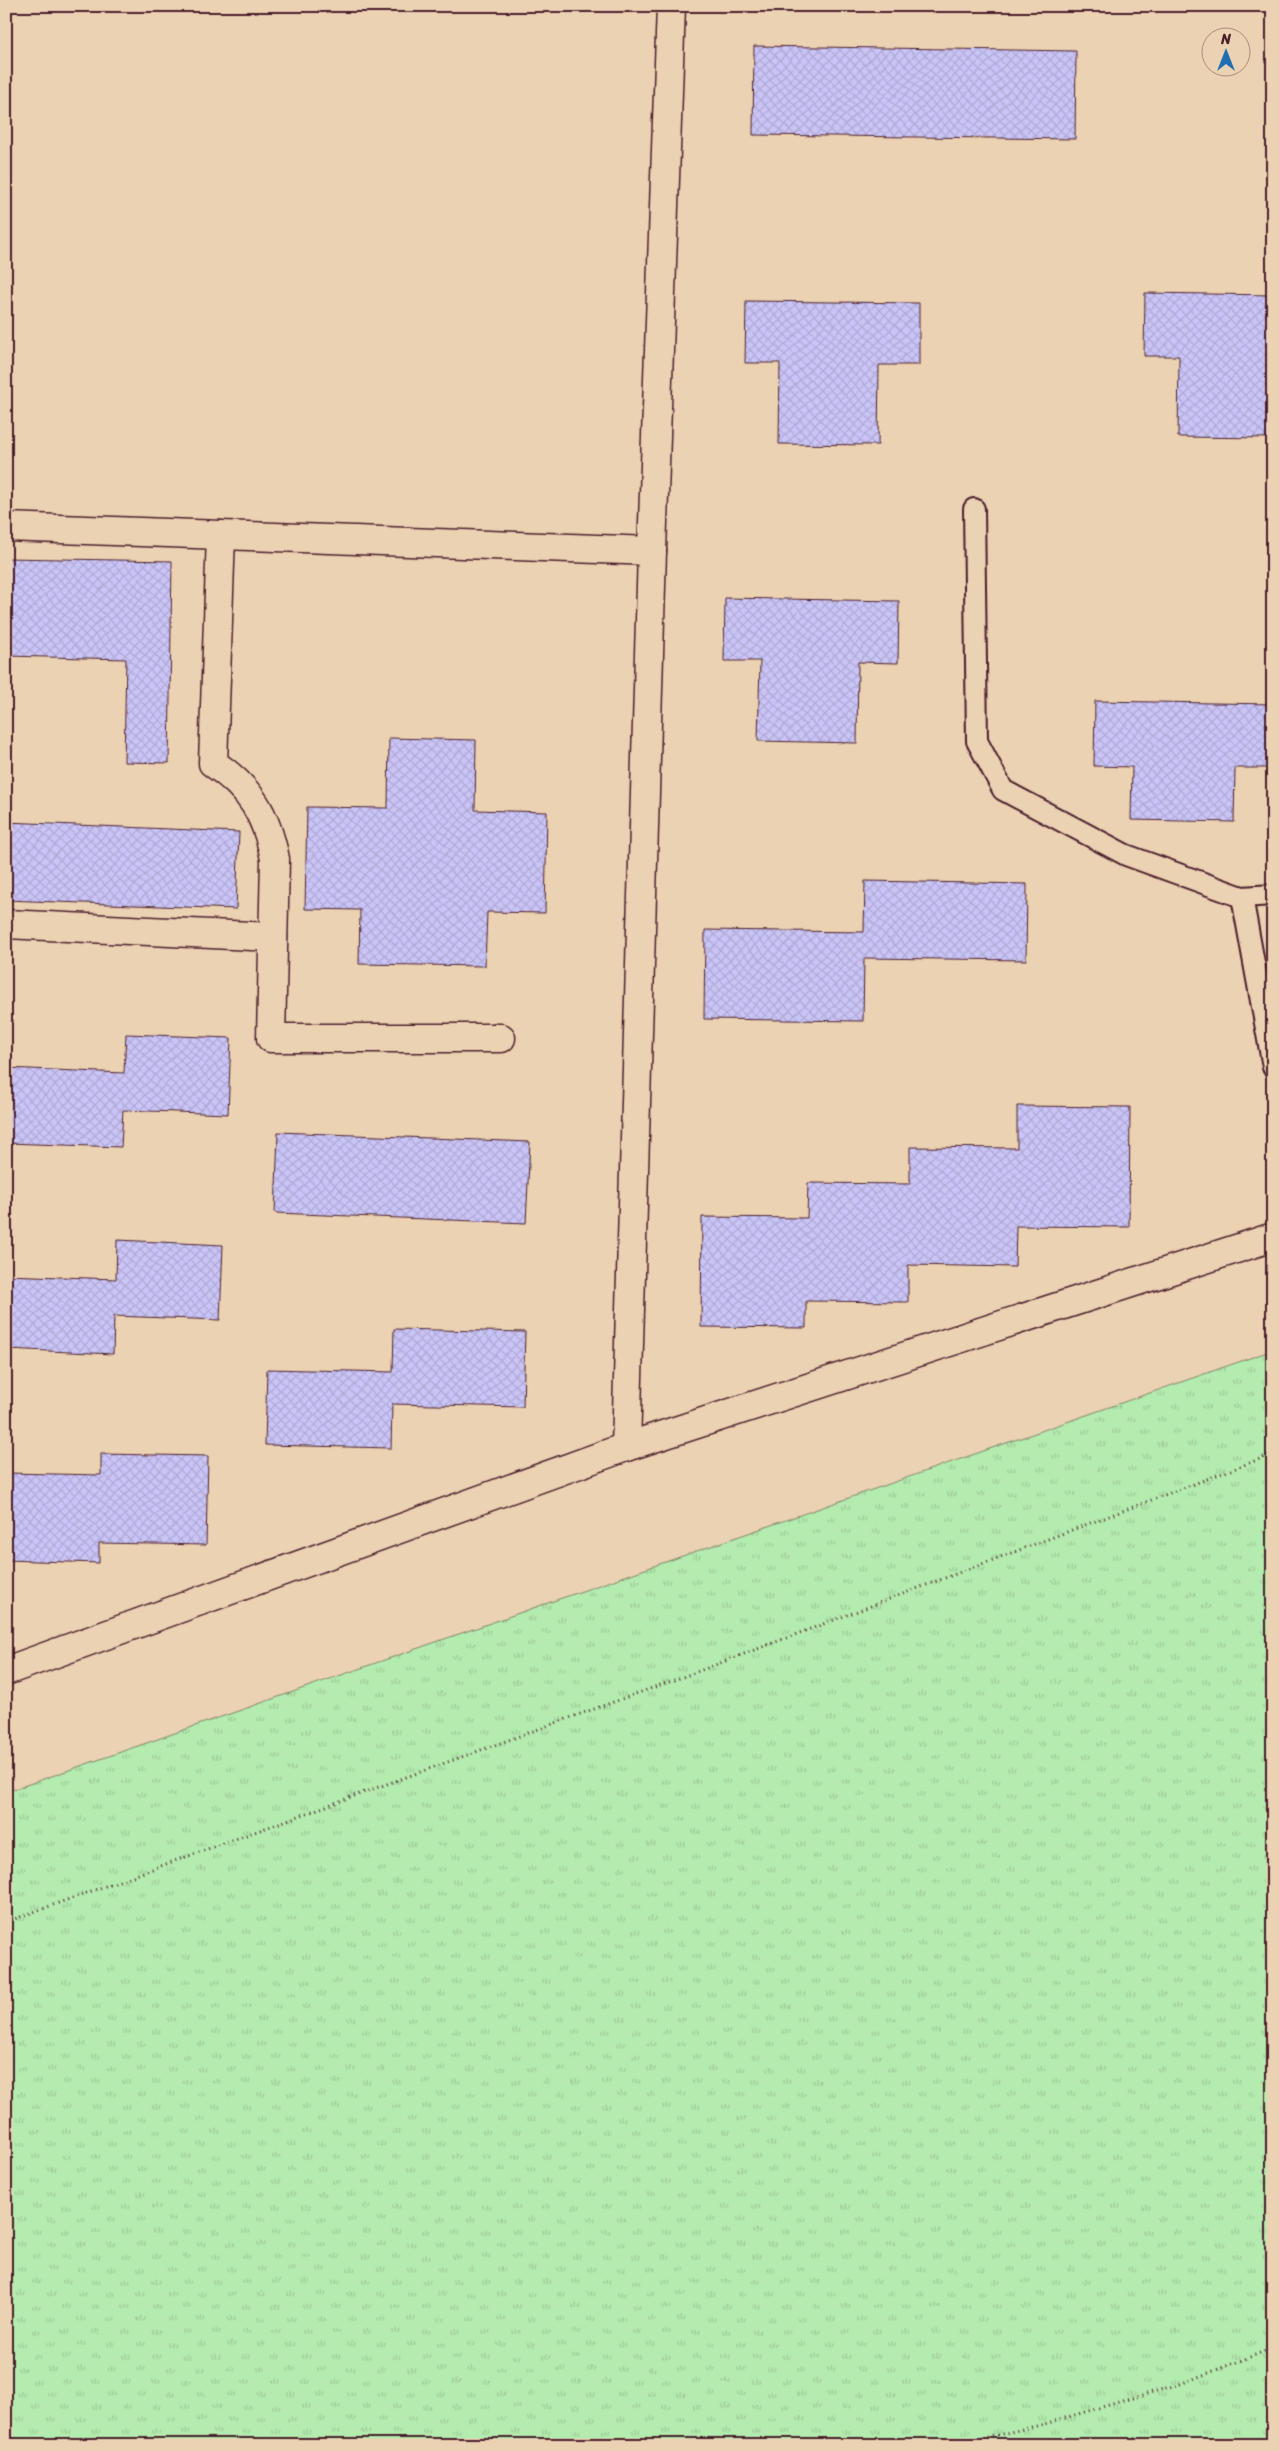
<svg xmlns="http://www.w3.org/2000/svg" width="1279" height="2451" viewBox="0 0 1279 2451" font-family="Sriracha,sans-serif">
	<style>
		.grass { fill: url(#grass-tufts); stroke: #7f856c }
		.building { fill: url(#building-cross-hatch); stroke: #4a1f2b }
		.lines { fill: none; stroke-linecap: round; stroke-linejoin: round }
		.lane-casing { stroke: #4a1f2b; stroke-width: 24 }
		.street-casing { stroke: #4a1f2b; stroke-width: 31 }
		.secondary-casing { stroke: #4a1f2b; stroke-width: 31 }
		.path { stroke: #4a1f2b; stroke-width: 3; stroke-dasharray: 1 4; stroke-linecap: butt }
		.lane { stroke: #ebd2b3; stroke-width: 20 }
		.street { stroke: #ebd2b3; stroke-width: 28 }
		.secondary { stroke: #ebd2b3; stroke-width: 28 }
	</style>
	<defs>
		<pattern id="grass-tufts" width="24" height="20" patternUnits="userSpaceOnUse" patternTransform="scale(1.25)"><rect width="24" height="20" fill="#b4ebae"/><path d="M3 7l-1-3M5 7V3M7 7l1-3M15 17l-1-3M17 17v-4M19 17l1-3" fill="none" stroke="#9cc996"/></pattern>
		<pattern id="building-cross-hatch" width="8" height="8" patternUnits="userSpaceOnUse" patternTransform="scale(1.25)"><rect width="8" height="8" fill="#cac5f7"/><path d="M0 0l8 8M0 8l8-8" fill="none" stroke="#afa9d4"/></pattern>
	</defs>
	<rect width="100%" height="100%" fill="#ebd2b3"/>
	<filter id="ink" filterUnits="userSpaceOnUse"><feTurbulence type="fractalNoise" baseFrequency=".02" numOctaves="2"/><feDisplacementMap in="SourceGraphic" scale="10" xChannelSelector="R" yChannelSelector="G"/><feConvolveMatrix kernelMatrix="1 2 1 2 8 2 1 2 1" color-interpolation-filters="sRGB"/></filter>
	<g filter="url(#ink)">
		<!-- grass -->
		<path class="grass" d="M1273,1350V2445H6V1792Z"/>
		<!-- building -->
		<g class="building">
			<path d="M754,46L1076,51L1075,139L753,135Z"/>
			<path d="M1145,293L1273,295V438L1178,437L1179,356H1144Z"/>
			<path d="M746,301L919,303V365H879L878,445L779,444L780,363H745Z"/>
			<path d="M6,558L172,561L169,763L124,762L126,659L6,656Z"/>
			<path d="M725,598L899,601L898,663L858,662L857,743L758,741L760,661H724Z"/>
			<path d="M1095,701L1273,704V768H1235L1234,822L1131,820L1132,767L1094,766Z"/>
			<path d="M389,738L476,740L475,810L547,812L545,913L487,912L485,966L359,964L360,910L305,909L307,807L388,808Z"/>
			<path d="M6,822L239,832L236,909L6,900Z"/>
			<path d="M865,881L1027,884L1026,960L864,958L863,1021L704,1019L705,930L864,932Z"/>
			<path d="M126,1034L231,1038L228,1114L123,1110L121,1147L6,1143V1068L124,1073Z"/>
			<path d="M1017,1106L1130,1107L1129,1227L1016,1226L1015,1267L908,1265V1302L806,1301V1328L701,1327L702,1217L807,1218L808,1183L910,1184V1147L1017,1148Z"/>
			<path d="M278,1132L530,1142L526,1223L275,1213Z"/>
			<path d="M117,1240L223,1245L220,1320L114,1316L113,1354L6,1349V1275L116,1279Z"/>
			<path d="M394,1329L525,1332L523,1407L392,1404L391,1448L265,1445L267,1369L393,1372Z"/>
			<path d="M101,1454L208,1456L206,1545L99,1543V1563L6,1560V1473L101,1475Z"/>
		</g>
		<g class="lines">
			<!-- lane casing -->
			<g class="lane-casing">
				<g id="lane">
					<path d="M974,509L977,741L1003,790L1126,855L1242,897L1273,895"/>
					<path d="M1242,897L1273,1067"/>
				</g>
			</g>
			<!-- street casing -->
			<g class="street-casing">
				<g id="street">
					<path d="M6,527L652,551"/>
					<path d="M221,535L213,763C251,789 266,814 275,859L271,1038H501"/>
					<path d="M6,924L273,937"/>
					<path d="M626,1447L652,551L671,6"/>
				</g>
			</g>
			<!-- secondary casing -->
			<g class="secondary-casing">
				<path id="secondary" d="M6,1671L626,1447L1273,1237"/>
			</g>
			<!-- path -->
			<g class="path">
				<path d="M6,1922L699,1671L1273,1454"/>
				<path d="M953,2445L1041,2425L1180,2384L1273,2348"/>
			</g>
			<!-- lane -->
			<use href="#lane" class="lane"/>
			<!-- street -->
			<use href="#street" class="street"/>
			<!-- secondary -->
			<use href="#secondary" class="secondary"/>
		</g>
	</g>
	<!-- margin -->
	<rect width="1279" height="2451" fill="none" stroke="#ebd2b3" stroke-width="25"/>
	<rect x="12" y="12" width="1254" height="2426" fill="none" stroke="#4a1f2b" stroke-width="2" filter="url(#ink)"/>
	<!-- north arrow -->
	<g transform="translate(1226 52)"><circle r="24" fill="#ebd2b3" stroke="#ab8a7d"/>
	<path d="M0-4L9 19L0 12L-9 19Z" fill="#1f6fb2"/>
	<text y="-8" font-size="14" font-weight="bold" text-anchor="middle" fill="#4a1f2b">N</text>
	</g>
</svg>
